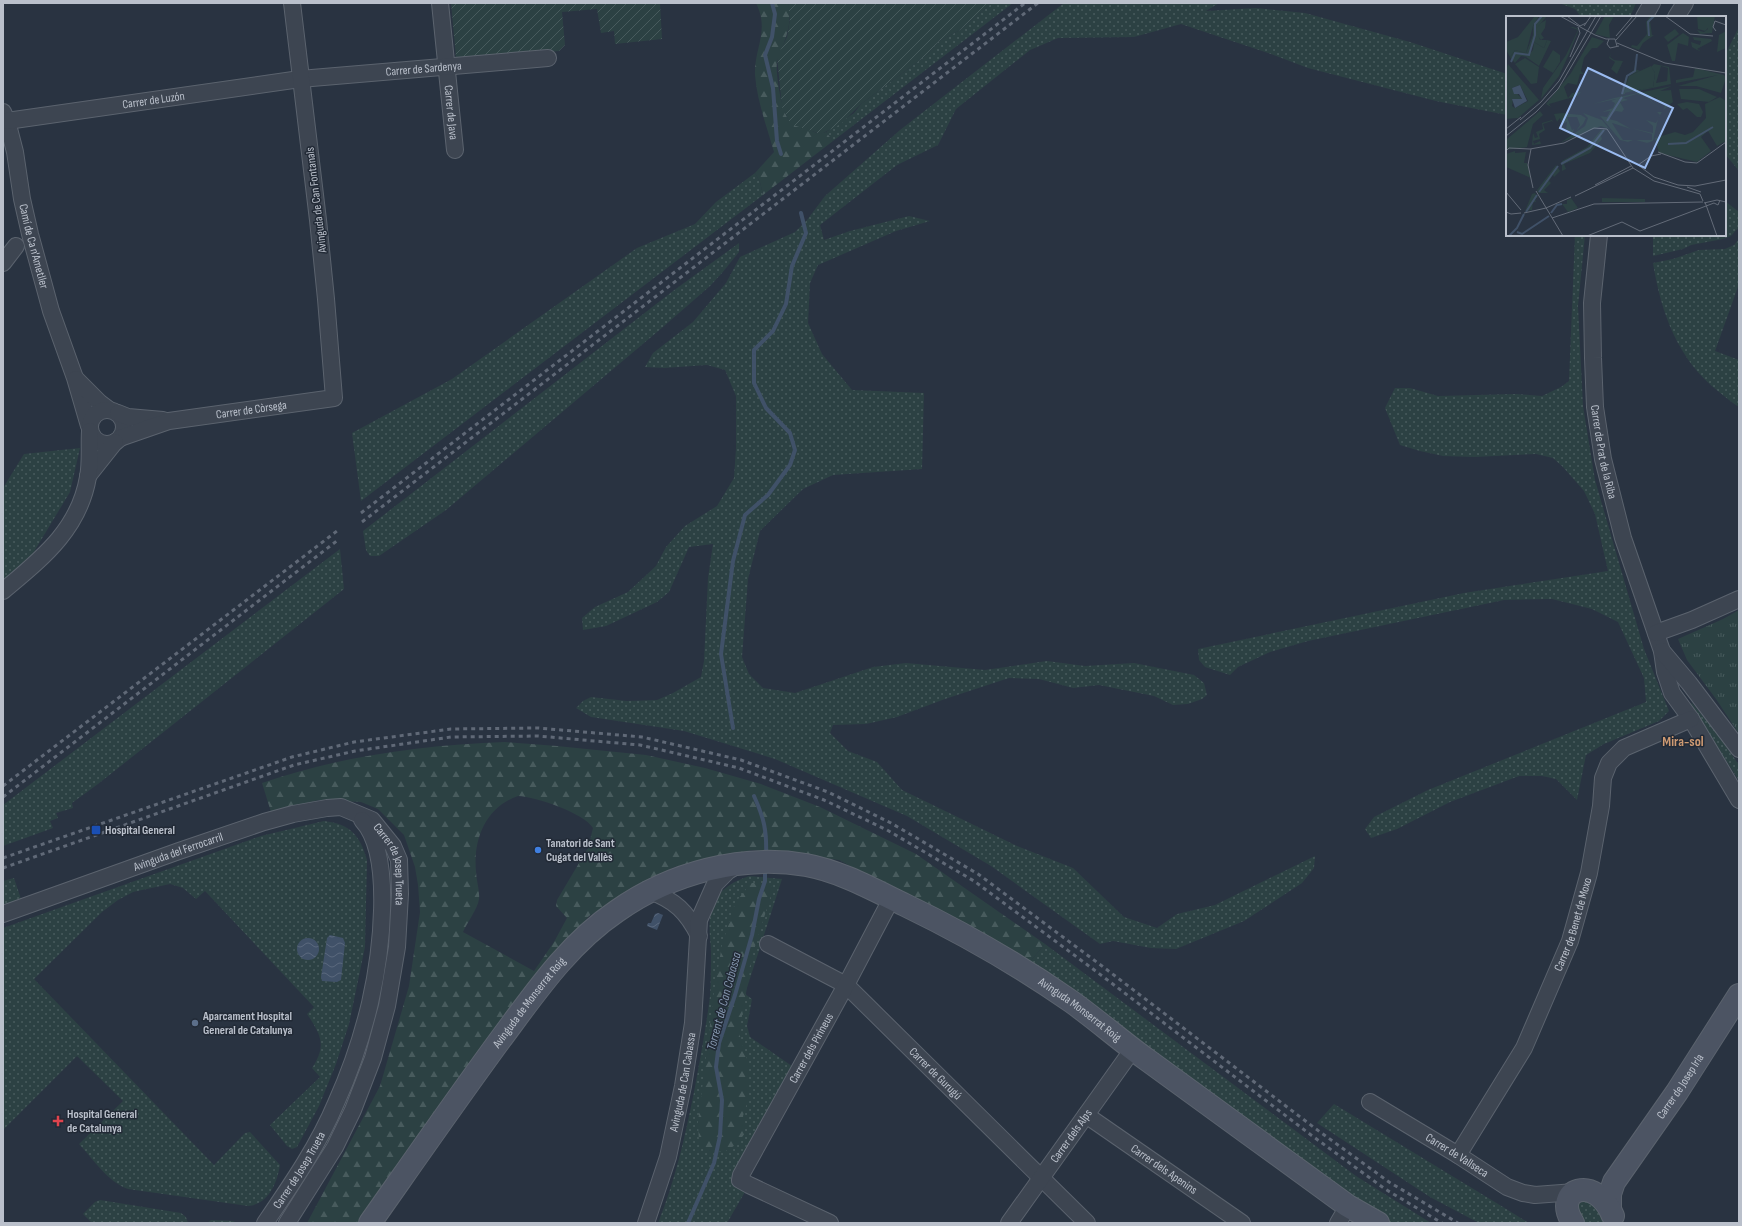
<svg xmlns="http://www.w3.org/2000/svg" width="1742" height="1226" viewBox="0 0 1742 1226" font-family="'Sofia Sans Condensed',sans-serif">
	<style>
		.grass { fill: url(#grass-dots) }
		.forest { fill: url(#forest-firs); fill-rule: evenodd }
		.park { fill: url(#park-tufts) }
		.garden { fill: url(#garden-furrows) }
		.water { fill: url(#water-waves) }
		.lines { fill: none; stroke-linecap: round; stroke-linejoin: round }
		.stream { stroke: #405168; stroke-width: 4 }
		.street-casing { stroke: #5b636e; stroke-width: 18 }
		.secondary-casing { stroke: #5b636e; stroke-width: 24 }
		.street { stroke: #3d4551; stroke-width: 16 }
		.secondary { stroke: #4c5463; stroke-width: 22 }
		.rail { stroke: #606977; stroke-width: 3; stroke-dasharray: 4 4; stroke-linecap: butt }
		.transit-dot { fill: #1a4fb4; stroke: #222a36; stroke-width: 1.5 }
		.shop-dot { fill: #3f7fe0; stroke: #222a36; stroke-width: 1.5 }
		.service-dot { fill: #5c6f8a; stroke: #222a36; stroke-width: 1.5 }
		.health-dot { fill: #e0444e; stroke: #222a36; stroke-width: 1.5 }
		.labels { text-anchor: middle; stroke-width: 3; stroke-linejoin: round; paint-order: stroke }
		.street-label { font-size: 12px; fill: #bac0cb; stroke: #222a36 }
		.poi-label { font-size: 12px; font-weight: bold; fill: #bac0cb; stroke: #222a36; text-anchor: start }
		.water-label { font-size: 13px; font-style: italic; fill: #8597af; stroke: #222a36 }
		.quarter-label { font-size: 14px; font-weight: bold; fill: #ce9a72; stroke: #222a36 }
		.inset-river { fill: none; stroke: #405168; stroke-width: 2 }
		.inset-road { fill: none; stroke: #636b78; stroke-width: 1 }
		.view { fill: #9abbf0; fill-opacity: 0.15; stroke: #9abbf0; stroke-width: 2 }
		.inset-edge { fill: none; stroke: #bac0cb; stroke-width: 2 }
	</style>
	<defs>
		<pattern id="grass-dots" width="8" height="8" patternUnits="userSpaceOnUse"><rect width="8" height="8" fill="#2c4143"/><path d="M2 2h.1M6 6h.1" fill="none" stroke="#485b5d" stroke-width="1.8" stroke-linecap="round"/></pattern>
		<pattern id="forest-firs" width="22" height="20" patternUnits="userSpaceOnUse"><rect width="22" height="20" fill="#2c4143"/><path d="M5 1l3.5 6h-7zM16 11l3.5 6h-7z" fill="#485b5d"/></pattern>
		<pattern id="park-tufts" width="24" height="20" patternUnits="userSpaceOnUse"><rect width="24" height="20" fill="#2c4143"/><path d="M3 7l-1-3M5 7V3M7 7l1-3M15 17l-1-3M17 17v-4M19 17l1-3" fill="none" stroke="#485b5d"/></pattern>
		<pattern id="garden-furrows" width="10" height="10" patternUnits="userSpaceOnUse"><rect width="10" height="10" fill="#2c4143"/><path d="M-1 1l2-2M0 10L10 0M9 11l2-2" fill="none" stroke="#485b5d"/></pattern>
		<pattern id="water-waves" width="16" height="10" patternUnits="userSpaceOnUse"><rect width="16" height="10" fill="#405168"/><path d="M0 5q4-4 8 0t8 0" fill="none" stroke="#5a687c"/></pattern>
	</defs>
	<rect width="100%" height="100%" fill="#293341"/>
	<!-- grass -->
	<g class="grass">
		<path d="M992,3H1013L833,141L826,132L854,113L861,104L928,54L939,41L960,30Z"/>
		<path d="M1064,3H1219L1206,11L1256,8L1305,13L1410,42L1507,74V115L1436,101L1308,68L1271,54L1181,24L1134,37L1058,38L1030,50L956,109L938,145L897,165L820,225L824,240L850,231L909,216L930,221L896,231L818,265L810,283L808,323L822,354L852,390L924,393L922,469L833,475L803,489L760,531L748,579L742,657L749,674L763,688L795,693L873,667L906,663L985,670L1047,661L1085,666L1134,663L1194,675L1204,683L1207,695L1202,699L1188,704L1173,705L1154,696L1099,685L1073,688L1039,679L1009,678L945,699L897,717L866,724L833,725L830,733L848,751L877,762L902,790L1017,846L1073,868L1124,917L1157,928L1177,914L1215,905L1315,856L1314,868L1302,883L1244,921L1176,949L1151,948L1113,941L1100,944L991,866L907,816L775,759L684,731L591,717L576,708L583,701L591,697L627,701L657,700L673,693L701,677L704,661L708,578L713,544L689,547L669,592L657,602L606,626L583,630L582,618L595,607L628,592L656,566L666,547L685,526L717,506L734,478L736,448V396L725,370L707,365L664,368L645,367L653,353L693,322L726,283L740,257L795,232L807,220L825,196L900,130Z"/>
		<path d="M1559,3H1636L1630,17H1581L1575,9Z"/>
		<path d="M1739,27V171L1725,154V55Z"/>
		<path d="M755,173L760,182L763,195L361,501L352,433L452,379L637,248L695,224L716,202Z"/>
		<path d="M1725,201L1739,212V227L1731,236L1723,239L1691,245L1683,249L1653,256V235H1725Z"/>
		<path d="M1575,235H1585L1578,306L1583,406L1595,480L1644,649L1669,711L1659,721L1604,744L1586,755L1577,800L1556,779L1542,776H1519L1450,802L1397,829L1371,838L1365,829L1374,817L1428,790L1646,702L1644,678L1618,622L1592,609L1552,599L1504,600L1308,641L1270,652L1238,667L1230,675L1205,667L1199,660L1198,649L1464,593L1608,571L1595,514L1584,491L1563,467L1553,458L1536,454L1474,457L1443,456L1420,451L1400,445L1385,408L1395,388H1410L1438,396L1516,394L1542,396L1561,387L1569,381Z"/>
		<path d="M1739,239V284L1715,351L1739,360V407C1732,403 1726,397 1719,392C1678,360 1661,313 1653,263L1673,259L1699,250L1725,249L1734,245Z"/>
		<path d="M739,243V252L722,273L710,286L663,327L446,510L379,556H370L366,550L363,531L673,291Z"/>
		<path d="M80,448L70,492L32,555L3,580V488L24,454Z"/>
		<path d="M340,549L344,589L98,784L72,803L73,808L56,813L58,818L50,821L53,828L3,846V805Z"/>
		<path d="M1692,703L1719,736L1739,765V781L1697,714L1691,704Z"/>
		<path d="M324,821C350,824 360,835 367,860L365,947L349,1024L336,1064L319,1106L297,1147L292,1149L287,1146L270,1125L320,1077L312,1068C327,1045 321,1035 307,1014L314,1007L205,891L196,899L183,888L170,884L133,892L118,900L102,912L34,979L214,1165L245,1133L250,1132L280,1165C277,1183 269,1204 248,1206L128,1189C108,1182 93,1159 79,1144L123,1101L77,1056L3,1130V928L261,836Z"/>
		<path d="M749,876L782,879L745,994L752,999L747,1026L750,1037L799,1071L741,1174L749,1185L727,1223H658C675,1181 685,1137 694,1092C700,1060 706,1028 710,996C711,982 711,965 711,951C710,932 707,922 714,903C720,888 735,881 749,876Z"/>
		<path d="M14,878L21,899L3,905V881Z"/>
		<path d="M1045,944L1356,1176L1431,1223H1386L1027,965Z"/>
		<path d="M1334,1104L1503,1207L1529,1223H1479L1430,1197L1317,1123Z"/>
		<path d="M100,1200L181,1213L186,1217L188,1223H92L83,1214L95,1202Z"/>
		<path d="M1583,1200L1595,1204L1604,1221L1603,1223H1585L1581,1219L1577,1206Z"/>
		<path d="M211,1220L233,1221L237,1223H207Z"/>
	</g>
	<!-- forest -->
	<g class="forest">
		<path d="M756,3H788C792,19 788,33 782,48C781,52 777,58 777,62C775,72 782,115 790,121C794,125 798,126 803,127C812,129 815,136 826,132L833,141L763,195L760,182L755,173L774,152C767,127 757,101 755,75C754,48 770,31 756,3Z"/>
		<path d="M505,742L557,746L646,755L705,768L761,784L820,807L916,854L1045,944L1027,965L1016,956L839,860L752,850L674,867L589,916L537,974L358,1223H307L380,1086L409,986L420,912L418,885L415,867L404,835L378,809L361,802L319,800L271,812L262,783C340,756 423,745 505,742ZM518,796C536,797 584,813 593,828L588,848L557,900L556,906L567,918L554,942L534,971L463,932C467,923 478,908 479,899C480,890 476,880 476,871C473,839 486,807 518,796Z"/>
		<path d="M751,883H771L772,892L753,953L739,1033L747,1059L749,1076L747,1103L743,1116L745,1133L737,1144L724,1152H705L699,1141L698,1122L714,992L722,945L735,903Z"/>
	</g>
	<!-- park -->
	<path class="park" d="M1739,610V734L1716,699L1687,660L1678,639L1723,619Z"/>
	<!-- garden -->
	<g class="garden">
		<path d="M451,3H660L662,39L615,44L614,31L601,33L597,9L562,12L565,45L559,51L460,60L456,58Z"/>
		<path d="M788,3H992L960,30L939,41L928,54L861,104L841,124L821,134L793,125L789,121L782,107L777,57L787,37L790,19Z"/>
	</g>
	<!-- water -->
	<g class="water">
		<path d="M658,913L663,915L657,930L647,926L648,923H651L655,914Z"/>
		<path d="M330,935L343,938L345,943L341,980L337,982L322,981L321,977L327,938Z"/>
		<circle cx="308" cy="949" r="11"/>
	</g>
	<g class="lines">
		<!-- stream -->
		<g class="stream">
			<path d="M772,3L775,14L772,37L765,55L773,88L777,141L781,154"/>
			<path d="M733,728L721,654L733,561L745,515L768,495L790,465L795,450L790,433L766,408L754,383V350L773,331L786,304L792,266L806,233L801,213"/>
			<path d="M754,796C764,818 767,831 766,855"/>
			<path d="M688,1223L714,1163L720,1136L722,1100L716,1067L719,1043L735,995L752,935L759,899L765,881V868"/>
		</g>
		<!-- street casing -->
		<g class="street-casing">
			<g id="street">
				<path id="s1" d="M440,3L455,150"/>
				<path d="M1644,17L1652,3"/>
				<path d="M1676,17L1685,3"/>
				<path id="s2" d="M3,112L7,121L15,152L22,199L30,234L51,311L75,378L89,426"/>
				<path id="s3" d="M7,121L300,79L548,58"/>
				<path id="s4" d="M1599,235L1592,303L1593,358L1595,407L1603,459L1623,538L1662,651L1665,672L1672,693L1691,719L1739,800"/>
				<path d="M3,263L16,246"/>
				<path d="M76,379L100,403L108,409"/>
				<circle cx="107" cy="427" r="17"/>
				<path d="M118,413L128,417L163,420"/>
				<path id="s5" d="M120,438L169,421L334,398L326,299L318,220L292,3"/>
				<path d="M88,476L115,442"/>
				<path d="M3,591C41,559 79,530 88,477C91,462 89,446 90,431"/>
				<path d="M1656,633L1692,620L1739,599"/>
				<path d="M1662,651L1689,683L1739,749"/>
				<path d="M649,891C675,900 687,912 699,936"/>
				<path id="s6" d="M3,914L179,851L264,822L293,814L327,808L341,807L372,820L393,846L399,860L400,894L397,947L387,1006L373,1058L353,1110L335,1147L287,1223"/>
				<path id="s7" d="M768,944L846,985L1087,1223"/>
				<path id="s8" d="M1370,1102L1458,1155L1507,1187L1523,1193L1535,1195L1575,1192"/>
				<path id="s9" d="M1086,1115L1242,1223"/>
				<path id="s10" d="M1458,1155L1524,1048L1570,941L1589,873L1601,806L1603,778L1609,763L1624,748L1691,719"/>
				<path id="s11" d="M265,1223C291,1185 318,1146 336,1103C350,1072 362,1037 370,1003C380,959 395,855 362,820"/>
				<path id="s12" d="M646,1223L668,1157L683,1086L693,1023L699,920L715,884L728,871L738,865"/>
				<path id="s13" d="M830,1223L749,1185L740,1180L741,1175L846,985L887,907"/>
				<path id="s14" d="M1009,1223L1133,1049"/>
				<path d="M1338,1223L1348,1206"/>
			</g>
		</g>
		<!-- secondary casing -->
		<g class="secondary-casing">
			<g id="secondary">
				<path id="s15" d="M1610,1208V1194L1614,1182L1677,1092L1739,995"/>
				<path id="s16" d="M370,1223C413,1162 456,1100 500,1040C535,993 568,944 617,911C671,873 741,854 806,865C840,871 874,890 905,905C963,933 1019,965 1072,1002C1097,1020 1121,1041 1146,1059C1213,1108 1281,1157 1348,1206L1378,1223"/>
				<path d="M1573,1223C1551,1189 1596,1173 1613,1216"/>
			</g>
		</g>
		<!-- street -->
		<use href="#street" class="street"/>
		<!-- secondary -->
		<use href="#secondary" class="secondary"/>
		<!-- rail -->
		<g class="rail">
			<path d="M361,513L1025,3"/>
			<path d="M362,522L1038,3"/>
			<path d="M3,786L337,531"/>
			<path d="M3,797L338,540"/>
			<path d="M3,858L292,757L354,742L451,729L538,728L642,737L741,760L828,792L891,823L978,874L1102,966L1316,1129L1389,1182L1458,1223"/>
			<path d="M3,868L294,765L355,751L451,737L538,736L640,745L739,768L824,800L887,830L974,881L1097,972L1311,1135L1385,1189L1442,1223"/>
		</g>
	</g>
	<!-- markers -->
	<rect class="transit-dot" x="91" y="825" width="10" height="10" rx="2"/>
	<circle class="shop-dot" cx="538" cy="850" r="4"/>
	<circle class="service-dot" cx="195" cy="1023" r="4"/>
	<path class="health-dot" d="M56 1115h4v4h4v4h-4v4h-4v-4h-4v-4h4z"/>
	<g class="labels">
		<!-- street labels -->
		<g class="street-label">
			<text dy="4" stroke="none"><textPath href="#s3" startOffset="420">Carrer de Sardenya</textPath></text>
			<text dy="4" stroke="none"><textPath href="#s3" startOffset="148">Carrer de Luzón</textPath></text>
			<text dy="4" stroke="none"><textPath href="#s1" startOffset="110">Carrer de Java</textPath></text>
			<text transform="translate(316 200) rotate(-97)" y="4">Avinguda de Can Fontanals</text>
			<text dy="4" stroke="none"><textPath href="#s2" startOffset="138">Camí de Ca n'Ametller</textPath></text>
			<text dy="4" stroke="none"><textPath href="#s5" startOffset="135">Carrer de Còrsega</textPath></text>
			<text dy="4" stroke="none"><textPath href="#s4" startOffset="218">Carrer de Prat de la Riba</textPath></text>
			<text dy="4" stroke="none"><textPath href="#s6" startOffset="186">Avinguda del Ferrocarril</textPath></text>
			<text dy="4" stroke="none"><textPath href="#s6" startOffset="439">Carrer de Josep Trueta</textPath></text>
			<text dy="4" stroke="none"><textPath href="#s10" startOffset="259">Carrer de Benet de Moxo</textPath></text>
			<text dy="4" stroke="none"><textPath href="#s16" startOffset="272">Avinguda de Monserrat Roig</textPath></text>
			<text dy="4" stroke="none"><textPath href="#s16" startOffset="910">Avinguda Monserrat Roig</textPath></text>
			<text dy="4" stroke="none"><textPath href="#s13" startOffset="250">Carrer dels Pirineus</textPath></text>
			<text dy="4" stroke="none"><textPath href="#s7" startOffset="214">Carrer de Gurugú</textPath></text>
			<text dy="4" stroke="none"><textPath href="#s12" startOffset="146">Avinguda de Can Cabassa</textPath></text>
			<text dy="4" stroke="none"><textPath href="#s15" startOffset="143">Carrer de Josep Irla</textPath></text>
			<text dy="4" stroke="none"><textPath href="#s14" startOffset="107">Carrer dels Alps</textPath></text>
			<text dy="4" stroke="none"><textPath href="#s8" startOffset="102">Carrer de Vallseca</textPath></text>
			<text dy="4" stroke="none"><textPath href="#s9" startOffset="95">Carrer dels Apenins</textPath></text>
			<text dy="4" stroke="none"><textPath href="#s11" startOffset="63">Carrer de Josep Trueta</textPath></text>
		</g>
		<!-- poi labels -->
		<g class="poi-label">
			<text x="105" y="834">Hospital General</text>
			<text x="546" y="847">Tanatori de Sant<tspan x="546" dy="14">Cugat del Vallès</tspan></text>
			<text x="203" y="1020">Aparcament Hospital<tspan x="203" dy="14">General de Catalunya</tspan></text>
			<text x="67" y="1118">Hospital General<tspan x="67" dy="14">de Catalunya</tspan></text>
		</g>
		<!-- water labels -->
		<g class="water-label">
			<text transform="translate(723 1001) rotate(-75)" y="5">Torrent de Can Cabassa</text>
		</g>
		<!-- quarter labels -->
		<g class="quarter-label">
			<text x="1683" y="746">Mira-sol</text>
		</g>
	</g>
	<!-- overview -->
	<g transform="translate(1506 16)">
		<rect width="220" height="220" fill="#293341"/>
		<path d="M99,0H108L103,9L104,22L89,18ZM144,0H151L144,5L146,19H148L137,27L133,34L125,31L126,29L131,30L141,18L140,6ZM202,0H209L206,17L194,18L191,14L198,16L202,13ZM40,4L39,12L35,18L38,22L35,24L30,18V10ZM64,11H67L73,13L63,38L53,60L35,83L37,72L60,39L72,14ZM220,15V32L211,36L213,19ZM86,21L98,25L91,32H86L78,42L75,55L78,58H74L71,69L62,67L58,71L62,82L66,77L75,76L71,80L43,88L45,91L40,88L65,57ZM41,24L45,25L33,50L20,41L27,34L28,26L38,32ZM105,37L104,41L108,44L117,45L111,58L105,53L109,46L103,42ZM19,42L33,51L31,67L25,68L9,48ZM148,48L163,51L165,68L119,78L135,74L134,72L147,71L149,57L145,51ZM155,50L162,52L161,65L150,67ZM189,52L218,59L220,62L215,77L190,70H172L212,59L170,67V64L187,61ZM166,70L154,75L165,74L167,86L157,94L152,103L147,125L141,127L130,124H146V118L125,112L147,117V110L140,104L150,107L154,99L151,96H156L159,90L149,81H141L155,94L139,80L131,78L117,82L122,84L114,86L118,93L116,96L110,95L105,98L103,103L111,105L125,113L106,107L117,124H127L122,126L114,124L94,100L101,101L104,95L96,96L107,92L109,87L105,85L110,83L87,88L108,82ZM173,73H193L211,81L203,86L175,83ZM181,86L193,88L197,96L195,101H191L181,92L177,94L171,88ZM34,95L37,99L27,108L21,131L0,134V124ZM56,97L75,99L80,102L77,108L70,115L74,109L71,101H61L66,114L68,113L67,117L60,113L61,106L56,108L54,102L51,106L48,98ZM46,104L48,108L46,105L37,108L39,114L33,118L34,123L27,125L28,128L34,125L35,128L26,129L27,117L29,122L32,121L30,116L37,113L36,107ZM100,113L95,120L96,123L84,137L58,148L60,153L56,155V145L81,131L95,114ZM9,135V137L20,136L18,147H21L25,162L0,151V138ZM50,149L54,155L48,161L47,159L43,165L45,167L38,174L42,177H33L34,180L31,174ZM29,177L32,181L29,183L30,186H27L26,194L19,195L26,178Z" fill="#2c4143" fill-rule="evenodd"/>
		<path d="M35,0H41L30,13L34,24H41L38,32L28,26L22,41L15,40L9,47L4,41L9,34L20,37L27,19V10ZM177,17L183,21L182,30L172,27L169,45H166L161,29ZM187,21L205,23L206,25L191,33L195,35L191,34L186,31L185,26L194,29L195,25L188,24ZM47,34L54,39V46L47,57L37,51ZM131,38L129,53L134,55L122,60L119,78L115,79L120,60L128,54ZM2,48L33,84L12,102L0,103V55ZM14,69L22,85L9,92L6,90L7,84L16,83L6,72ZM77,97L96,104L111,122L103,113L95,110L54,127L79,110L82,102Z" fill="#2c4143" fill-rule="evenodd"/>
		<path d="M33,0L27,10L20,37L9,34L4,41L0,34V26L12,21L28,1ZM214,81L220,85V125L211,130L202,115L195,121L205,135L191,146L153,137L149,122L169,116L179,119L187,116L200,102L199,88ZM65,182L72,192L62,196L56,188H61V184ZM96,182L139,183V186H96Z" fill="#2c4143"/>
		<path d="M145,50L149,57L147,71L118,77L123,60Z" fill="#2c4143"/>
		<path d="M191,0H202V12L199,15L192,13ZM169,13L173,18L162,26L158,21Z" fill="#2c4143"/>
		<path d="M14,69L21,85L9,92L6,83H16L13,78H8L6,72Z" fill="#405168"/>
		<path class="inset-river" d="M143,20L142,6L148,0M5,46L9,37L23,39L29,19V8L36,0M116,78L121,60L129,55L131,38M101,105L116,81M162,128L180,127L207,111M55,148L84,132L98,114M33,176L52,150M20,196L31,179M45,197L51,189L56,188M11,216L16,218L43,200M3,220L11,212L18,198"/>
		<path class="inset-road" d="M54,0L89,19L100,23H109L111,30M61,0L74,10L80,7M159,0L184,18L207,20M78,10L85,0M210,15L207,11L209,5L220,9M110,20L127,0M103,23L101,28L104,32L113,30M110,24L131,0M111,27L159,47L220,57M64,41L74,17L72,11M14,104L35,86L53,65L90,0M0,113L15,101M0,120L30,96L52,73L95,0M25,133L22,149L27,172M0,135L3,132L24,133L58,127L88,112L101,113L127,152L69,180M152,136L179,146L191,147L220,126M132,149L148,161L172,169L189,170L220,164M132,149L145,140L155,138M127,152L148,165L194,178L197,185M89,169L125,150M181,171L195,176M30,175L57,220M0,176L15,194M199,186L211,220M198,187L211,184L220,186M0,196L5,198L15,197M18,197L40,192L65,181M46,202L88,188L197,186M81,220L116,206L134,215L208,187L212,189L214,184"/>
		<path class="view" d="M82,52L167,92L139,152L54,112Z"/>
		<rect width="220" height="220" class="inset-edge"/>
	</g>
	<!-- border -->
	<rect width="1742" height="1226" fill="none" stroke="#bac0cb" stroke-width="8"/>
</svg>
